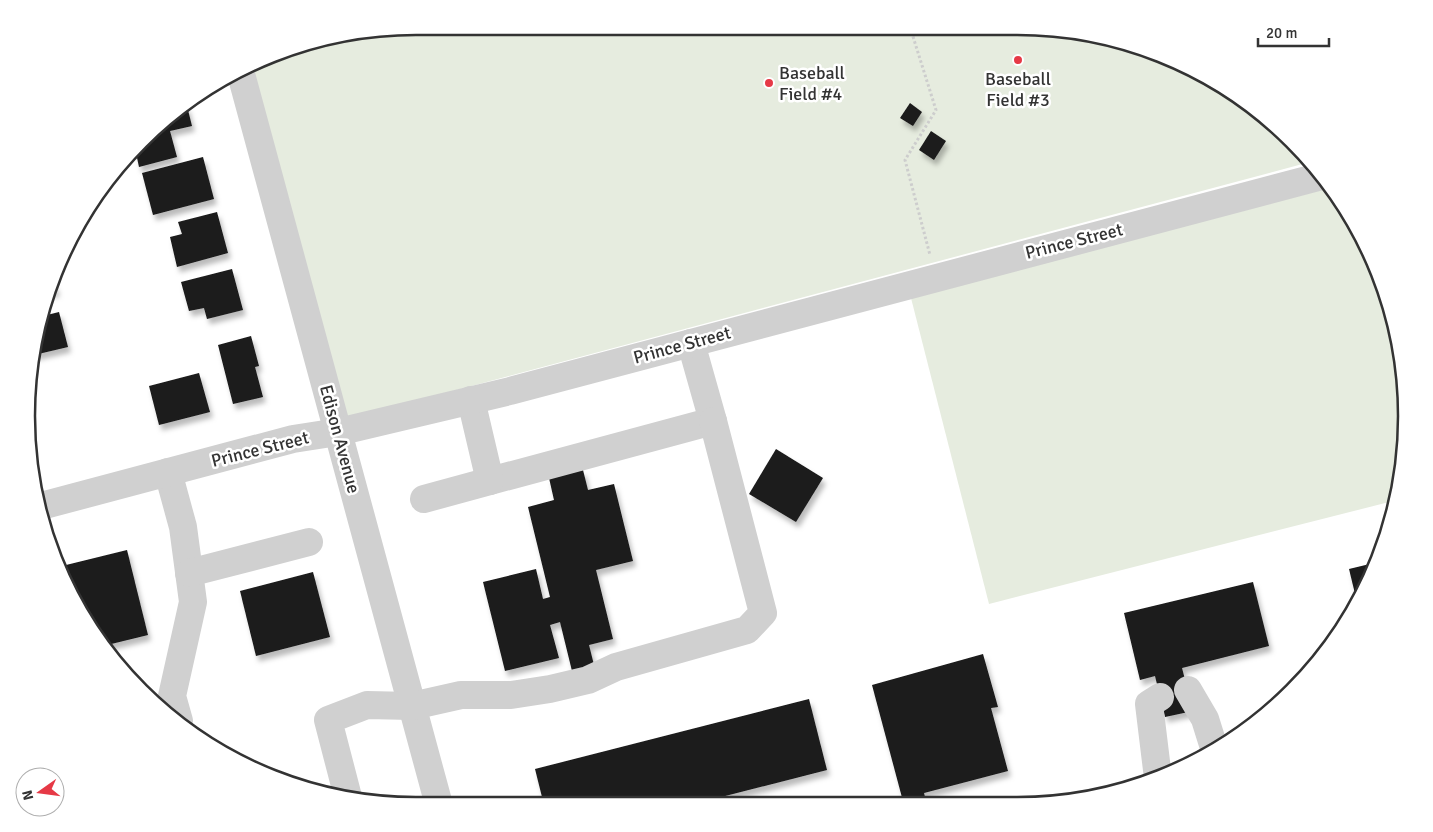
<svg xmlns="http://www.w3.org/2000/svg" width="1433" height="832" viewBox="0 0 1433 832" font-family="Signika,sans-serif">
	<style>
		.green { fill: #e6ecdf }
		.building { fill: #1a1a1a; filter: url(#shadow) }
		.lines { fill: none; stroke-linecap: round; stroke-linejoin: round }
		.path { stroke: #cdcdcd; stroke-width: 3; stroke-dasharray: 2.5 2.5; stroke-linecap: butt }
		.minor { stroke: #d0d0d0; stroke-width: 28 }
		.poi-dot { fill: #e63946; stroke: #fff; stroke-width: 2 }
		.labels { text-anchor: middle; stroke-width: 5; stroke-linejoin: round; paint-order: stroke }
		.poi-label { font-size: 18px; fill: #333; stroke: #fff; text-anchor: start }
		.street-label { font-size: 18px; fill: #333; stroke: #fff }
		.rim { fill: none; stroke: #333; stroke-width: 2.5 }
	</style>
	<defs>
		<filter id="shadow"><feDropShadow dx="3" dy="5.5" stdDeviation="2.5" flood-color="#0004"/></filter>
	</defs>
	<rect width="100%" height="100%" fill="#fff"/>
	<!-- green -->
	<g class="green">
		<path d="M416,26L1043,27L1143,47L1233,92L1292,140L1310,162L344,420L250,69L291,47Z"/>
		<path d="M1331,187L1341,199L1377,267L1399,340L1407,416L1397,500L989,604L911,298Z"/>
	</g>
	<!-- building -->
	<g class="building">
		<path d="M910,103L922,112L913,126L900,118Z"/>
		<path d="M187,106L192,126L170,131L177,157L139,167L136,153L177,108Z"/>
		<path d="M931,131L946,141L934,160L919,150Z"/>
		<path d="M203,157L214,199L153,215L142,173Z"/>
		<path d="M217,212L228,253L177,267L170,237L182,234L178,222Z"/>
		<path d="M232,269L243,310L207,319L204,308L189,311L181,282Z"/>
		<path d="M54,282L57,291L49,293Z"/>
		<path d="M59,312L68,347L34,355L39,317Z"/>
		<path d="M251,336L259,366L255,367L263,397L233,404L218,345Z"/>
		<path d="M199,373L210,412L159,425L149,386Z"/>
		<path d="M776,449L823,478L796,522L749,494Z"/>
		<path d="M583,470L588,490L614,484L633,561L596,570L613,639L589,645L594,665L572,671L560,622L550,625L559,658L505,671L483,582L536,569L543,599L550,597L528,507L554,500L549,478Z"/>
		<path d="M127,550L148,635L103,646L62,566Z"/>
		<path d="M1378,562L1377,565L1357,602L1349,569Z"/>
		<path d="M313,572L330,637L256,656L240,591Z"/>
		<path d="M1253,582L1269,646L1182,668L1193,711L1165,717L1155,676L1140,680L1124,613Z"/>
		<path d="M983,654L998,707L991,708L1008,771L924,793L926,801L904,805L872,685Z"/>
		<path d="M809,699L827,770L690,805H544L535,769Z"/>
	</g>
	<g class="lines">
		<!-- path -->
		<path class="path" d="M910,27L936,110L905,160L930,255"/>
		<!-- minor -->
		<g class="minor">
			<path d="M241,74L439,805"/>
			<path d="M471,400L490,481L713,421L691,343"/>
			<path d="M168,472L183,527L193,602L172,696L179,721"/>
			<path d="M424,499L490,481"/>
			<path d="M41,506L293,439L338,432L510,391L1322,176"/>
			<path d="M189,573L309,542"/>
			<path d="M1188,690L1205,719L1215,751"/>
			<path d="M1158,778L1149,704L1160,697"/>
			<path d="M348,797L328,720L367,705L412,706L461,695H511L550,689L588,680L616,667L747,630L763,613L713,421"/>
		</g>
	</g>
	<!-- markers -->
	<g class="poi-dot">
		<circle cx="1018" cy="60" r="5"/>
		<circle cx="769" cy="83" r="5"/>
	</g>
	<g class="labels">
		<!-- poi labels -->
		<g class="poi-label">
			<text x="779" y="79">Baseball<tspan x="779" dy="21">Field #4</tspan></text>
			<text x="1018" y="85" text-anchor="middle">Baseball<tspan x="1018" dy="21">Field #3</tspan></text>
		</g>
		<!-- street labels -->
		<g class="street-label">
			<text transform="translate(1074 241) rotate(-14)" y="6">Prince Street</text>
			<text transform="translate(682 345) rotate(-15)" y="6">Prince Street</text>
			<text transform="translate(340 439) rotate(75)" y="6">Edison Avenue</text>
			<text transform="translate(260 449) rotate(-14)" y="6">Prince Street</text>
		</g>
	</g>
	<!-- crop -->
	<path d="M0 0H1433V832H0ZM416 35H1017A381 381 0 0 1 1398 416V416A381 381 0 0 1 1017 797H416A381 381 0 0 1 35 416V416A381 381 0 0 1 416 35Z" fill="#fff" fill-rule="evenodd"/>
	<path class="rim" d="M416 35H1017A381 381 0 0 1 1398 416V416A381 381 0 0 1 1017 797H416A381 381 0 0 1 35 416V416A381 381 0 0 1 416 35Z"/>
	<!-- north arrow -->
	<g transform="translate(40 792) rotate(256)"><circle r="24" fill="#ffffff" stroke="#adadad"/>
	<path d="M0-4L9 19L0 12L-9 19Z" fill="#e63946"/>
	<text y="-8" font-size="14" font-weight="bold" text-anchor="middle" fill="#333333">N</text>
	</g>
	<!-- scale -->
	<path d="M1258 38v8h71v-8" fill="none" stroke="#333333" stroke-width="2.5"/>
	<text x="1266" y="38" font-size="15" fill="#333333" stroke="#ffffff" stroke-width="4" paint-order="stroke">20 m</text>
</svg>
